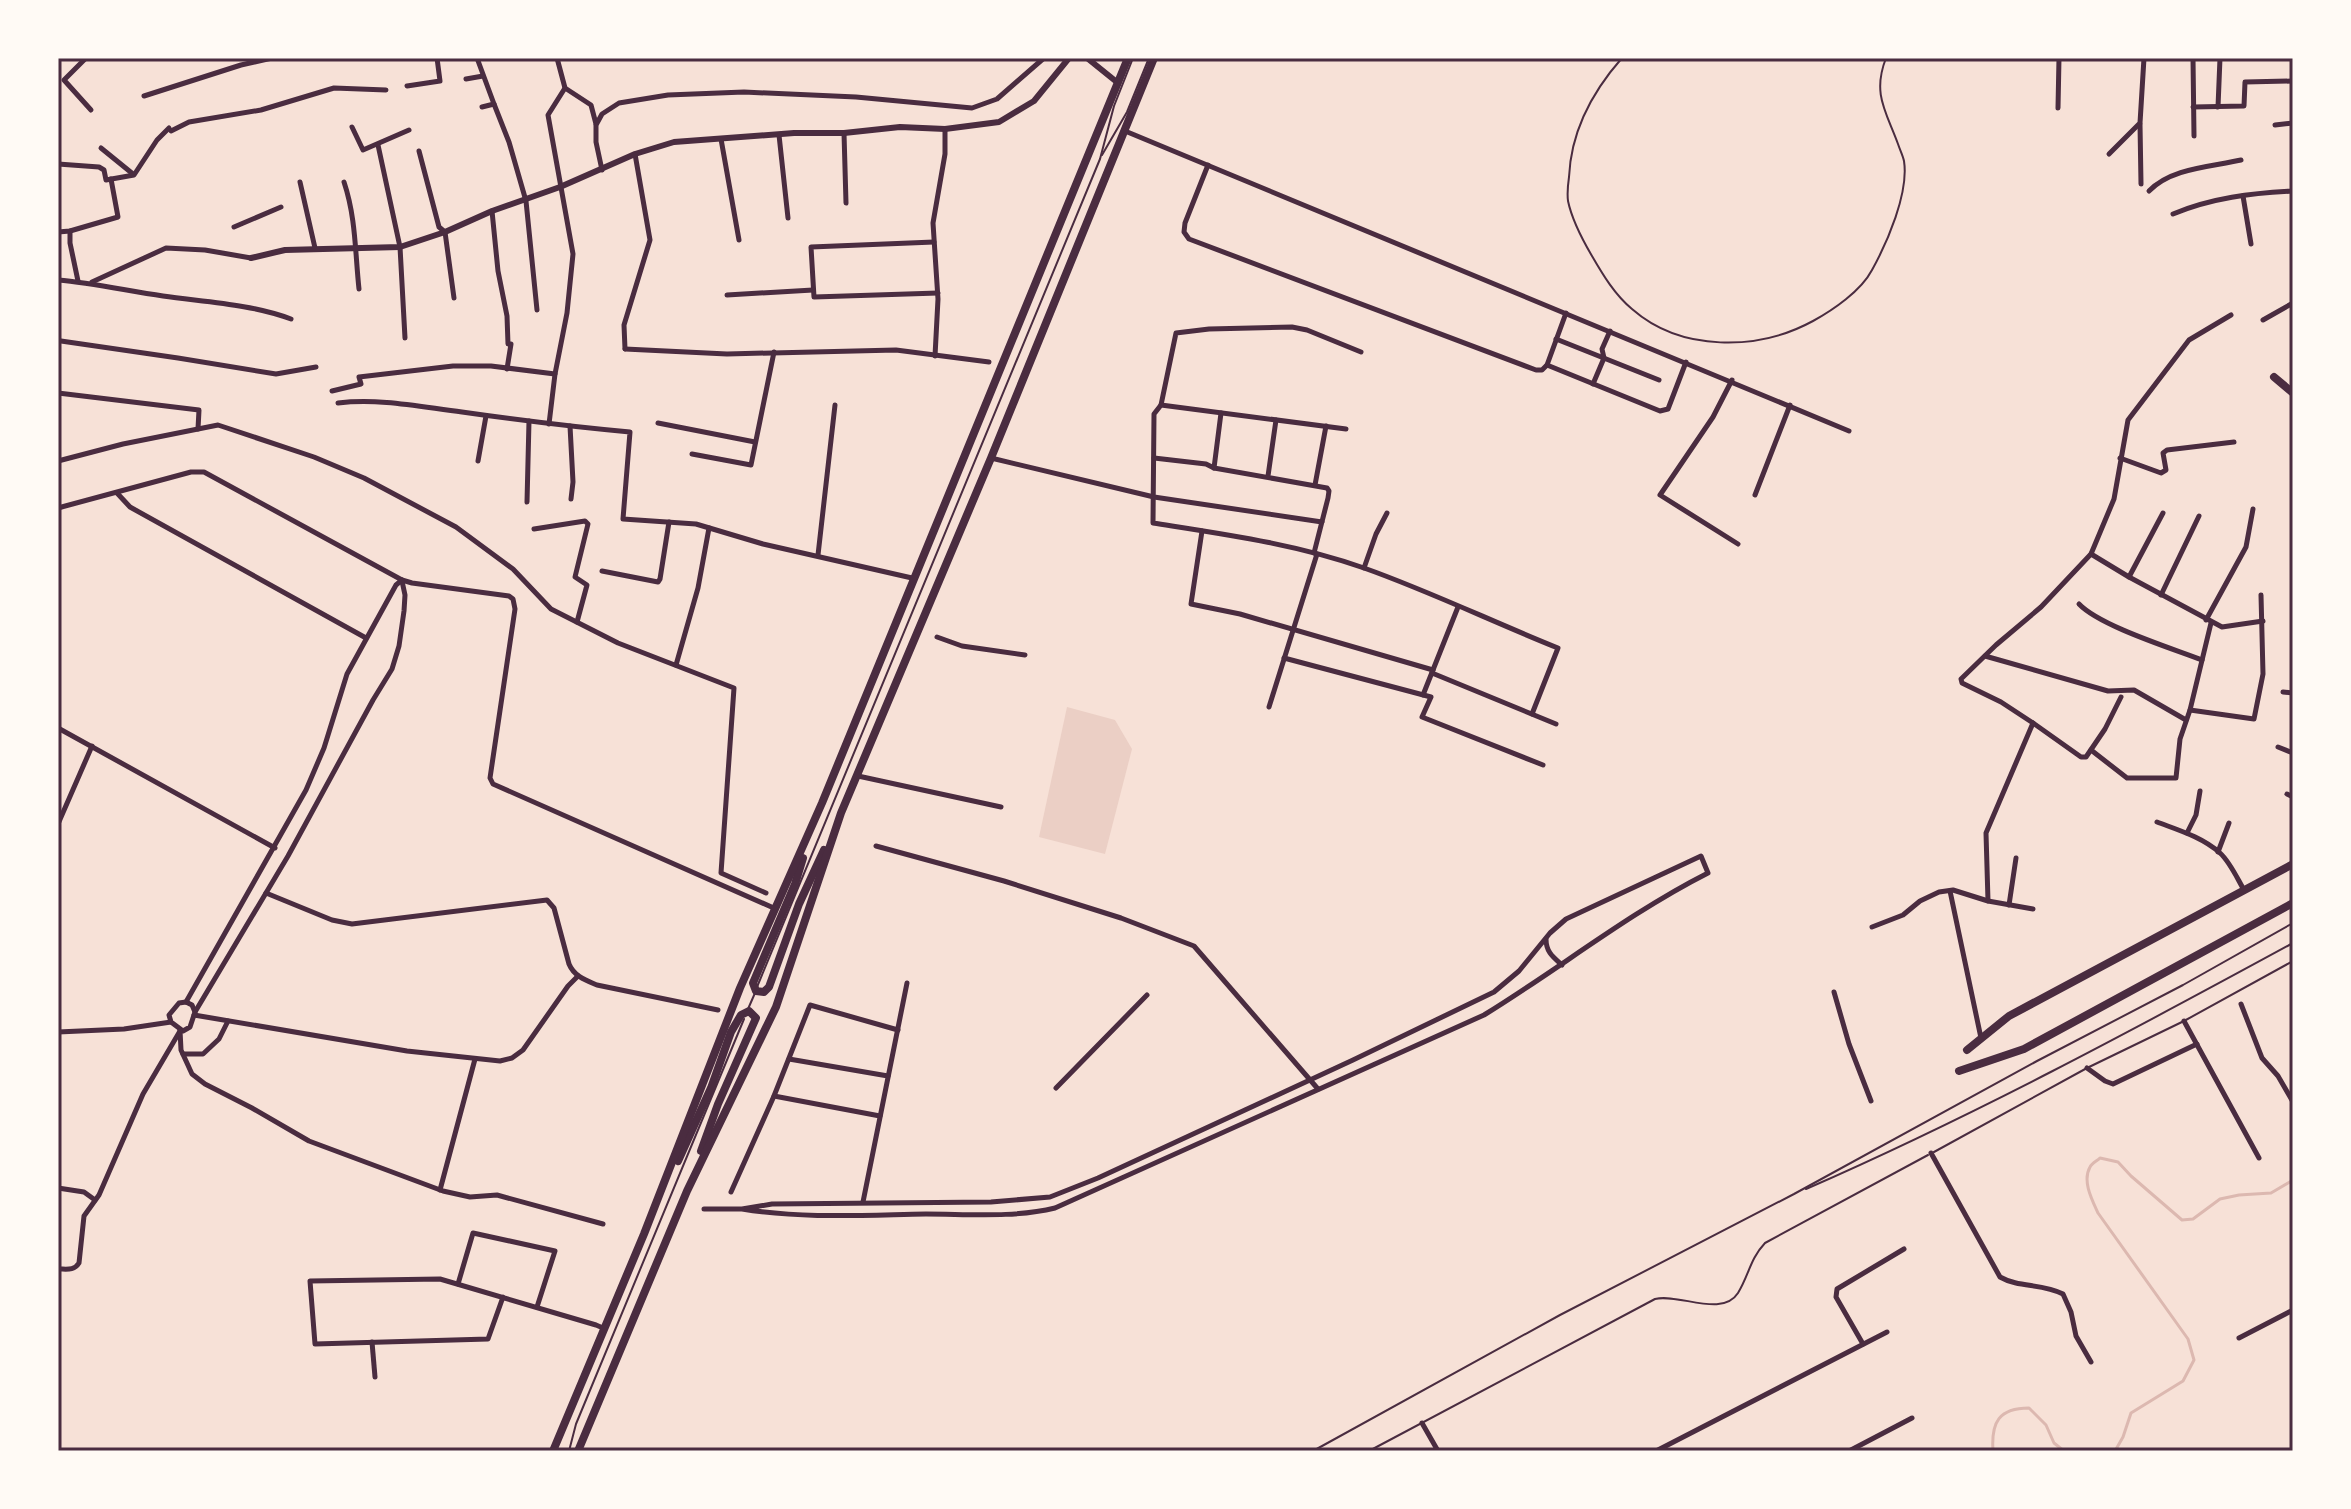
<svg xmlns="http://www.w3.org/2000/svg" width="2351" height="1509" viewBox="0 0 2351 1509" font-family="'Golos Text',sans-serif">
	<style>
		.green { fill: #ebcfc5 }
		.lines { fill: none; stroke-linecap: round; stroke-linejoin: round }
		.stream { stroke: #dcb8b0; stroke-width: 3 }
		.service { stroke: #4a2c40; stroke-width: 2 }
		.minor { stroke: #4a2c40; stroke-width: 5 }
		.tertiary { stroke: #4a2c40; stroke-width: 6 }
		.primary { stroke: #4a2c40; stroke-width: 8 }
		.trunk { stroke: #4a2c40; stroke-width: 8 }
		.neatline { fill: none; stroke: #4a2c40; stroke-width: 3 }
	</style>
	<rect width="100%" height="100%" fill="#f7e1d7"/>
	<!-- green -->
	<path class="green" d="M1067,707L1115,720L1132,749L1105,854L1039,837Z"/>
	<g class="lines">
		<!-- stream -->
		<g class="stream">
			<path d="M1993,1451C1991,1422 1999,1408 2029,1408L2046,1425L2054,1443L2064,1451"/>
			<path d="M2115,1451L2123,1437L2131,1413L2183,1381L2194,1360L2188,1339L2098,1213C2092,1200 2082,1181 2090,1167C2092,1163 2097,1161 2100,1158L2118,1162L2131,1176L2182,1220L2193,1219L2220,1199L2239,1195L2271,1193L2293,1180"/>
		</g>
		<!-- service -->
		<g class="service">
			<path d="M1622,58C1592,92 1571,131 1569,177C1568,184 1567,193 1568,201C1572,220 1582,239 1592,256C1603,275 1615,295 1632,309C1681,352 1758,351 1813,321C1833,310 1861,291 1872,270C1887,243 1909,193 1904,161C1903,156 1900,150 1898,144C1886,111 1872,94 1886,58"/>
			<path d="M1102,155L1127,112L1149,58"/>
			<path d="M757,987L1100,159L1114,106L1133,58"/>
			<path d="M748,1009L755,993"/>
			<path d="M1934,1152L2087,1068L2184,1021L2293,961"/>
			<path d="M1806,1189C1973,1116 2133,1030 2293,943"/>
			<path d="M569,1451L576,1424L744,1019"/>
			<path d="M1313,1451L1560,1315L1794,1194L2037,1061L2183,985L2293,923"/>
			<path d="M1369,1451L1655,1299C1679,1293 1722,1318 1738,1293C1749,1275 1750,1259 1765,1243L1928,1155"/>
		</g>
		<!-- minor -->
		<g class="minor">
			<path d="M86,58L64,80L91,110"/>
			<path d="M477,58L494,104L482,107"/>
			<path d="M557,58L565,88L591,105L596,124"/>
			<path d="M2193,58L2194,136"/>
			<path d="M466,79L483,76"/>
			<path d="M407,86L440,81L437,58"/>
			<path d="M144,96L241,65L272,58"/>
			<path d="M494,104L509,142L526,201L537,310"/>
			<path d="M2193,107L2244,106L2245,82L2293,81"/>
			<path d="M2218,107L2220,58"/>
			<path d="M2058,108L2059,58"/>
			<path d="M2140,124L2141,184"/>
			<path d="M2275,125L2293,123"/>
			<path d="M352,127L363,150L409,130"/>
			<path d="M171,131L189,122L261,110L334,88L386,90"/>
			<path d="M1125,131L1849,431"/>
			<path d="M844,133L846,203"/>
			<path d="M779,135L788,218"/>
			<path d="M721,139L739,240"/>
			<path d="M378,145L400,247L405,338"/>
			<path d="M101,148L133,174"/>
			<path d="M419,151L439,227L445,232L454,298"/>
			<path d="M2109,154L2140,123L2144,58"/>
			<path d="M58,164L99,167L104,170L106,180L134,175L157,140L169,128"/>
			<path d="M1208,165L1185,223L1184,232L1189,239L1536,370H1542L1547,365L1566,313"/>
			<path d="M602,170L596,142V125L602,114L619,103L668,95L744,92L856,97L972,108L997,99L1044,58"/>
			<path d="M300,182L315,248"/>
			<path d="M344,182C356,218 355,252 359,289"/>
			<path d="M2149,191C2171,168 2210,167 2241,160"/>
			<path d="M2243,196L2251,244"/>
			<path d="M492,211L498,271L507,316L508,344H511L507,369"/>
			<path d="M2173,214C2211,198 2252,193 2293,191"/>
			<path d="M234,227L281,207"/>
			<path d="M70,231V243L78,281"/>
			<path d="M58,232L70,231L118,217L111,179"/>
			<path d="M934,242L811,247L814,297L938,293"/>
			<path d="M58,280C93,283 128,291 163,296C205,302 251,304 291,319"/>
			<path d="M92,282L166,248L205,250L251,258"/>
			<path d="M727,295L813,290"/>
			<path d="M2263,320L2293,303"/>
			<path d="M1556,339L1659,380"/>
			<path d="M61,341L178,358L276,374L316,367"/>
			<path d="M625,349L727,354L896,350L989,362"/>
			<path d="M625,349L624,325L650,240L635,154"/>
			<path d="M935,356L938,299L933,223L945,154V129"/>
			<path d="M1547,365L1660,411L1668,409L1686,362"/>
			<path d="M1732,380L1713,417L1660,495L1738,544"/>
			<path d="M1593,384L1604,358L1602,349L1610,331"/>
			<path d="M332,391L361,384L359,377L453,366H491L555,374L567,313L573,254L548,115L565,88"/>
			<path d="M58,393L199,410L198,429"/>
			<path d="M338,403C380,398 421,407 462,412C518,420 574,427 630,432L623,519L696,524L763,544L912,578"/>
			<path d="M1161,405L1176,333L1209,329L1292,327L1307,330L1361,352"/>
			<path d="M658,423L755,442"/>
			<path d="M549,424L555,374"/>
			<path d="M570,426L573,482L571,499"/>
			<path d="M1346,429L1161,405L1154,414L1153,523C1223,534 1296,544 1364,568C1429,591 1493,622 1558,648L1532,714"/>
			<path d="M692,454L751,465L774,352"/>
			<path d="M991,458L1154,497L1322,522"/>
			<path d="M1154,458L1206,464L1214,468L1327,488L1329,491L1328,498L1314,553"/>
			<path d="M2120,458L2161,473L2166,470L2163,453L2167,450L2234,442"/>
			<path d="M58,461L123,444L218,425L314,457L364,478L456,527L513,569L551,609L618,643L734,688L721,873L766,893"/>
			<path d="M478,461L486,416"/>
			<path d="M1214,468L1221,413"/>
			<path d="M1268,476L1276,420"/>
			<path d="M1315,485L1326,426"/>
			<path d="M117,493L130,507L366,638"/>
			<path d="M1755,495L1790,405"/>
			<path d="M527,502L529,421"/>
			<path d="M58,508L191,472H204L402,580L412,583L509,596L513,599L515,609L490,778L493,784L776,909"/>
			<path d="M534,529L585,521L588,524L575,577L587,585L577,622"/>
			<path d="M1202,531L1191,604L1240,614L1433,670"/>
			<path d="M2091,554L2129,577L2222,627L2263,621"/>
			<path d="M818,555L835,405"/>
			<path d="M1364,568L1376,534L1387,513"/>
			<path d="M602,571L658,582L660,579L669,522"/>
			<path d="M2129,577L2163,513"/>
			<path d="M2161,595L2199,516"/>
			<path d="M2079,604C2100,626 2171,648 2202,660"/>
			<path d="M2206,620L2246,547L2253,509"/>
			<path d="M937,637L962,646L1025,655"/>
			<path d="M1985,656L2108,691L2134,690L2186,720"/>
			<path d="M1284,658L1431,697L1422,717L1543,765"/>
			<path d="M676,665L698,588L709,528"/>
			<path d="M1432,673L1556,724"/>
			<path d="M2283,692L2293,693"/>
			<path d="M1423,695L1458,607"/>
			<path d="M1269,707L1317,554"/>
			<path d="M2190,710L2254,719L2263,674L2261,595"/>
			<path d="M2033,723L2081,757H2086L2105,729L2121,697"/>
			<path d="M58,728L275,848"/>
			<path d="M2278,747L2293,753"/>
			<path d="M2091,750L2127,778H2176L2180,739L2190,710L2211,623"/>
			<path d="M858,776L1001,807"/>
			<path d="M2287,794L2293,797"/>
			<path d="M2157,822C2178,830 2202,837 2220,853C2230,862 2237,878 2244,890"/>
			<path d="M58,824L92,746"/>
			<path d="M2187,833L2196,815L2200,791"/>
			<path d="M876,846L1004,881L1121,918L1194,946L1318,1089"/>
			<path d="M2218,852L2229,823"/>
			<path d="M1950,891L1981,1038"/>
			<path d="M266,893L332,920L352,924L547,900L554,908L569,964C574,976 585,980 597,985L718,1010"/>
			<path d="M1988,901L1986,833L2033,723L2001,702L1962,683L1961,679L1996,645L2041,607L2091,554L2114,499L2128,420L2189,340L2231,315"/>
			<path d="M2009,905L2016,858"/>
			<path d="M1872,927L1903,915L1920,901L1939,892L1953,890L1988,901L2033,909"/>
			<path d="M1546,939C1546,952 1553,957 1562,965"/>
			<path d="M1834,992L1849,1044L1871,1101"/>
			<path d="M186,1002L306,790L324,748L347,674L396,585L402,580"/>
			<path d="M186,1002L192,1005L195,1012L190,1027L183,1031L171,1022L169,1015L179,1003Z"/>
			<path d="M2241,1004L2262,1058L2278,1076L2293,1102"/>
			<path d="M195,1012L288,856L373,700L392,669L399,646L404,611L405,595L402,581"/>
			<path d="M194,1015L407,1051L500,1061L512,1058L523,1050L568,986L578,976"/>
			<path d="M2184,1021L2259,1158"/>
			<path d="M180,1030L181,1050L192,1074L205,1084L252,1108L309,1141L443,1191L470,1197L497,1195L603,1224"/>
			<path d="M58,1032L124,1029L171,1022"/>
			<path d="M183,1054H203L219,1039L228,1021"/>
			<path d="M789,1059L888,1076"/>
			<path d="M2087,1068L2105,1081L2113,1084L2197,1044"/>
			<path d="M1056,1088L1147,995"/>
			<path d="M774,1096L880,1116"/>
			<path d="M1931,1153L2000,1277C2019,1288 2042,1283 2063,1294L2071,1312L2076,1336L2091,1362"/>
			<path d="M58,1188L84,1192L95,1200"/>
			<path d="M440,1190L475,1059"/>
			<path d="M731,1192L774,1096L810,1005L898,1030"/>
			<path d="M863,1202L907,983"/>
			<path d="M704,1209H742L772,1204L991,1202L1050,1197L1098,1178L1353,1060L1494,992L1519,971L1550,933L1566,919L1701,856L1708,873C1629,913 1559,969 1484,1015L1055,1208C1014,1218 969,1214 926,1214C865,1215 802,1219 742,1209"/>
			<path d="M58,1269C67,1269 74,1271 79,1263L84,1216L99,1195L143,1094L180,1031"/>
			<path d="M458,1284L473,1233L555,1251L537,1307"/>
			<path d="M503,1297L488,1339L315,1344L310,1281L440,1279L596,1325L603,1328"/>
			<path d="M2239,1338L2293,1310"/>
			<path d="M372,1342L375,1377"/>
			<path d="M1863,1344L1836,1297L1837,1289L1904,1249"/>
			<path d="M1422,1423L1438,1451"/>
			<path d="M1656,1451L1887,1332"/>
			<path d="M1849,1451L1912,1418"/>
		</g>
		<!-- tertiary -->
		<g class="tertiary">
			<path d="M1087,58L1118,83"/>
			<path d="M251,258L285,250L400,247L445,232L492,211L560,187L635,154L674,142L794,133H844L900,127L945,129L999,122L1034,101L1069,58"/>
		</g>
		<!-- primary -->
		<g class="primary">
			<path d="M2274,377L2293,393"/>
			<path d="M803,858L795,884L753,983L756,991L764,992L769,987L799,904L824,850"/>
			<path d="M678,1161L711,1088L731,1032L741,1015L749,1011L756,1018L718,1104L701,1151"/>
			<path d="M553,1451L644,1234L740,988L822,803L1128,58"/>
			<path d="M578,1451L687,1191L776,1007L841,813L991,458L1154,58"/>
		</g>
		<!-- trunk -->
		<g class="trunk">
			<path d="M1967,1050L2009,1016L2293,864"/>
			<path d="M1959,1071L2024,1049L2293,903"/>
		</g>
	</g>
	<!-- border -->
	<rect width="2351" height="1509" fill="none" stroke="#fffaf5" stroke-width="120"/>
	<rect x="60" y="60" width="2231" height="1389" class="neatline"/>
</svg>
